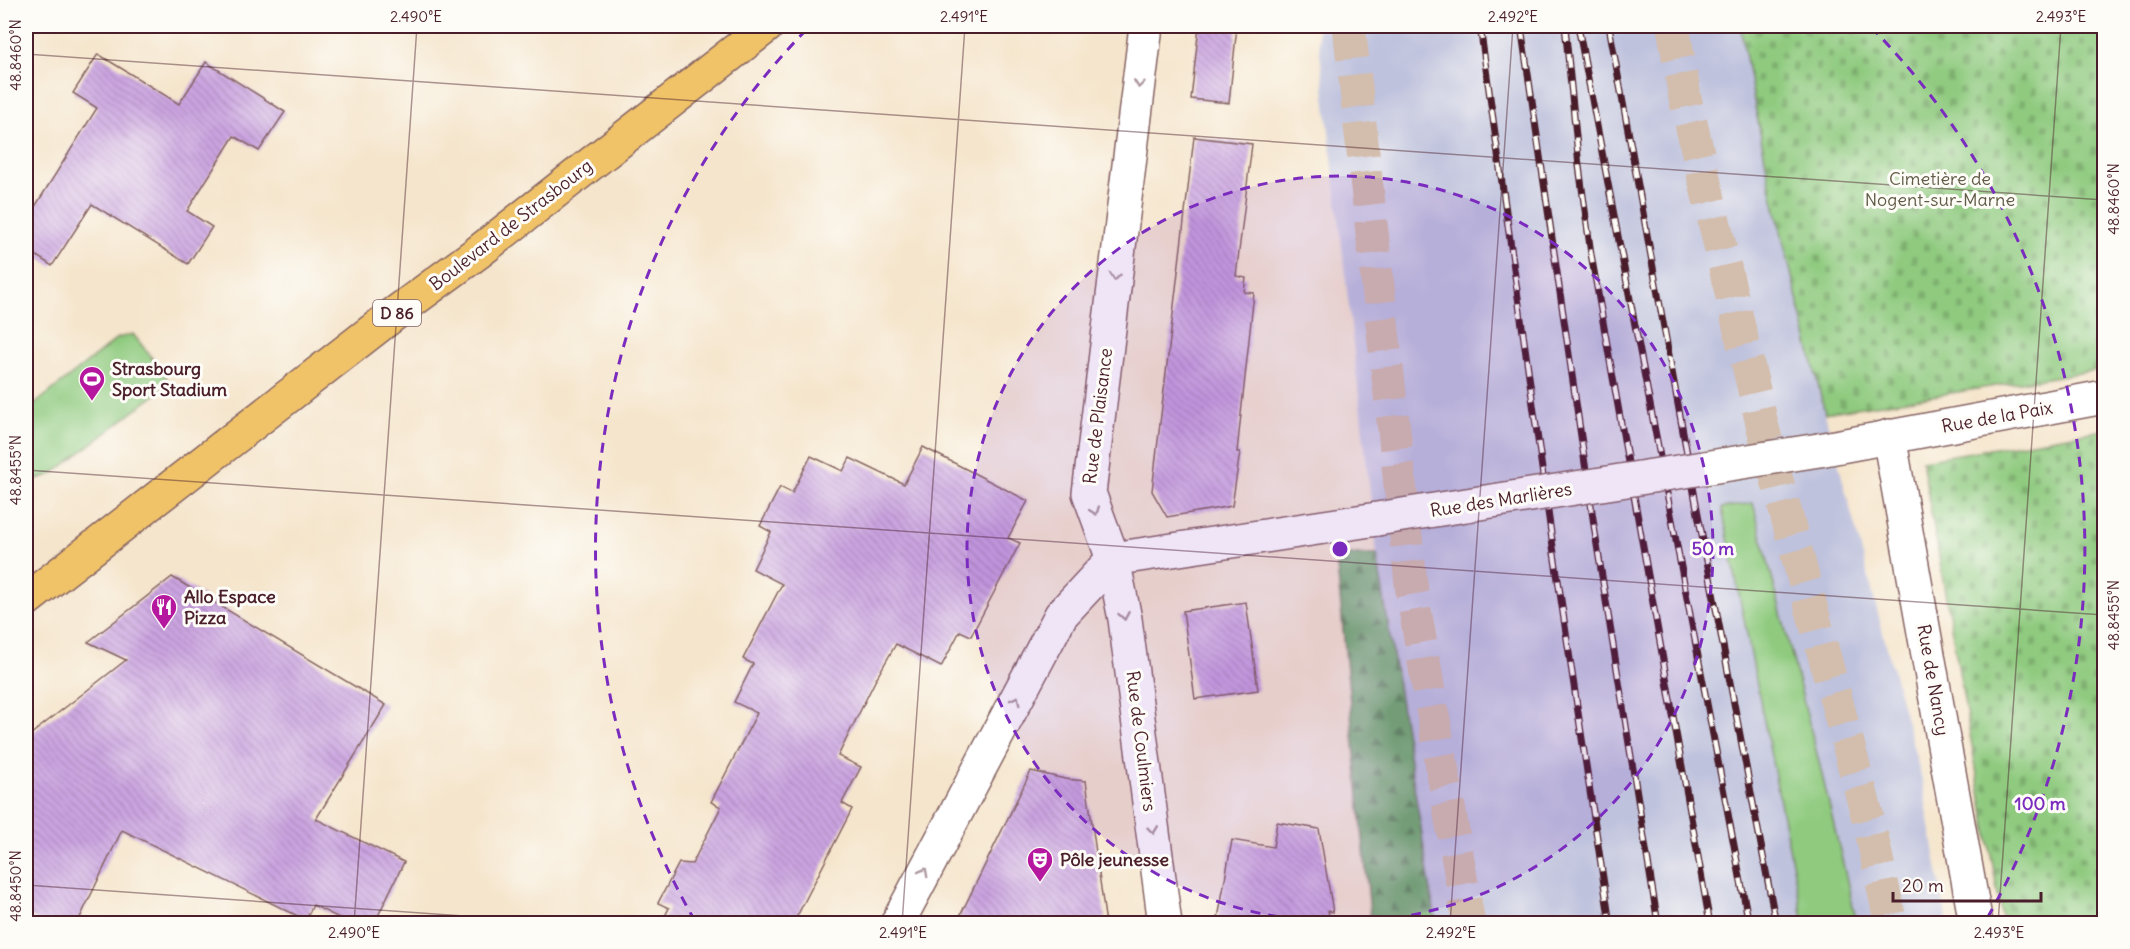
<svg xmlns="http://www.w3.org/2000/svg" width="2130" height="949" viewBox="0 0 2130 949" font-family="Delius,sans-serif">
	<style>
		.industrial { fill: #bfc2dd }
		.green { fill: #8fca7f; stroke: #6c7455; stroke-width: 1.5 }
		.forest { fill: url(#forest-firs); stroke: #5e664c; stroke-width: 1.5 }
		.cemetery { fill: url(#cemetery-stones); stroke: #6c7455; stroke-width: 1.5 }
		.building { fill: url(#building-back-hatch) }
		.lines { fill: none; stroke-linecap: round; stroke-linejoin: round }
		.highway-tunnel { stroke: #d3bdac; stroke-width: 33; stroke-dasharray: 33 16; stroke-linecap: butt }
		.minor-casing { stroke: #866463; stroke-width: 36 }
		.major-casing { stroke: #866463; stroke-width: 36 }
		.minor { stroke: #fff; stroke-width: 33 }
		.major { stroke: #f0c369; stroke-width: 33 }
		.rail-casing { stroke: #4a1f2b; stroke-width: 7 }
		.rail { stroke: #fdfcf7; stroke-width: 4.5; stroke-dasharray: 14; stroke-linecap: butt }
		.minor-bridge-casing { stroke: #866463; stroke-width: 36; stroke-linecap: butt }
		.minor-bridge { stroke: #fff; stroke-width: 33 }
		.oneway { stroke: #ae9aa0 }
		.ticks { fill: none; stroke: #4a1f2b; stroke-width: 1.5; stroke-opacity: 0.45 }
		.ring { fill: none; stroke: #7b2cbf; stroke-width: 3; stroke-dasharray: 10 8 }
		.labels { text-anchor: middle; stroke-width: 6; stroke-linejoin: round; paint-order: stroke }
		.shield { fill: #fdfcf7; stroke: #806168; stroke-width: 1.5 }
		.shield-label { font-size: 16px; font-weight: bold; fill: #4a1f2b }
		.park-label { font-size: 18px; fill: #625b48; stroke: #fdfcf7 }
		.street-label { font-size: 18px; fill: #4a1f2b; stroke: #fdfcf7 }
		.poi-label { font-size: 18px; font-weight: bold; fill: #4a1f2b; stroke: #fdfcf7; text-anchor: start }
		.centre { fill: #7b2cbf; stroke: #fdfcf7; stroke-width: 3 }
		.ring-label { font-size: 18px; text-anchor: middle; font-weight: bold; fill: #7b2cbf; stroke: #fdfcf7; stroke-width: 6; stroke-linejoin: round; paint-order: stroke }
		.neatline { fill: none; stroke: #4a1f2b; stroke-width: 2 }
		.ticks-label { font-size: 15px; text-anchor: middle; fill: #4a1f2b }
	</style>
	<defs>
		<pattern id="forest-firs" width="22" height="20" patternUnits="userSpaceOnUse" patternTransform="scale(1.5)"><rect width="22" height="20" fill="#73ae6e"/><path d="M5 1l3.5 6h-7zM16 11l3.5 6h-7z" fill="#608d5b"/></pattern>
		<pattern id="cemetery-stones" width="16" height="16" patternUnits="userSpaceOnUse" patternTransform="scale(1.5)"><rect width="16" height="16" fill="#8fca7f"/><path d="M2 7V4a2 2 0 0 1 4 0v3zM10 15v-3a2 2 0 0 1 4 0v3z" fill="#7dad6e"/></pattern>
		<pattern id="building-back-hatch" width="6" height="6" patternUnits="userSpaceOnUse" patternTransform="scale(1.5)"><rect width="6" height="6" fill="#cba4e1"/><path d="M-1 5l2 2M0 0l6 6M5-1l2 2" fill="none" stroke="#a785b7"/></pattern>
	</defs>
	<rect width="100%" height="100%" fill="#fdfcf7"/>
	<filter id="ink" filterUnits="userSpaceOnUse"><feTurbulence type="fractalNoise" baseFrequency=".0167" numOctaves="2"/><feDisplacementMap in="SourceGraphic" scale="12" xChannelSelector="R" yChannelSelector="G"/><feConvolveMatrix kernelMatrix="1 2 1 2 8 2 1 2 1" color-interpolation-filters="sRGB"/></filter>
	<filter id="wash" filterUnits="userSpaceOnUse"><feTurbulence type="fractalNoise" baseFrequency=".008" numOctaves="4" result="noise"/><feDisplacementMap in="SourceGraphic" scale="24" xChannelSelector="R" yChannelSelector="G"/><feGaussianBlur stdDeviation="1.35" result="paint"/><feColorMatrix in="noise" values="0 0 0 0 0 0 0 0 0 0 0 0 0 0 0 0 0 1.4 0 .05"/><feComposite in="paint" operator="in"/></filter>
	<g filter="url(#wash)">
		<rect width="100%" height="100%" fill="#f5e5cc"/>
		<!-- industrial -->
		<path class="industrial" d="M1317,26H1740L1771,190L1825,413L1922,780L1947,923H1436L1377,555Z"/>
		<!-- green -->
		<g class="green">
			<path d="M133,334L167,377L158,393L52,474L38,479L26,463V411L118,338Z"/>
			<path d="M1753,503L1819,762L1857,923H1804L1722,508Z"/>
		</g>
		<!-- forest -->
		<path class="forest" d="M1336,555H1377L1436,923H1371Z"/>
		<!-- cemetery -->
		<g class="cemetery">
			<path d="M1740,26H2104V369L1825,413L1771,190Z"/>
			<path d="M2104,430V923H2003L1922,460Z"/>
		</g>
		<g id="blocks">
			<!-- building -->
			<g class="building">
				<path d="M1199,26H1237L1229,103L1191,99Z"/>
				<path d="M98,54L179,104L206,62L285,112L259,151L234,136L187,211L212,227L188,264L92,204L52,266L26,249V221L97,108L73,93Z"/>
				<path d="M1194,137L1252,144L1236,276L1246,278L1244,292L1254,293L1237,452H1240L1232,506L1167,517L1152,491Z"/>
				<path d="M923,447L1028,501L1008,538L1020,543L971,636L960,631L941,667L896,644L876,679L838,756L861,767L842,803L852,809L793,924H661L669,908L658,903L679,863L692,864L721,807L711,802L757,713L734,702L753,664L743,659L782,584L753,569L771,532L760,526L780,487L792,493L811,456L843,471L850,458L904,484Z"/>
				<path d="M172,577L386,705L316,819L404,862L374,924H351L313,905L306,920L122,830L77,924H46L26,914V738L126,660L88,642Z"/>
				<path d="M1246,602L1258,690L1195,699L1183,611Z"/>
				<path d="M1031,771L1065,779L1086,781L1106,924H956Z"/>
				<path d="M1277,822L1319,829L1333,912L1328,911L1331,924H1217L1232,840L1273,847Z"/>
			</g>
		</g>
	</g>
	<g filter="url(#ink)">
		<use href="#blocks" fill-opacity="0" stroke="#866463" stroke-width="1.5"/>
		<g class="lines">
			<!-- highway-tunnel -->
			<g class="highway-tunnel">
				<path d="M1349,26L1412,592L1469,924"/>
				<path d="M1673,26L1685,98L1763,428L1869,822L1891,924"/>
			</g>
			<!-- minor casing -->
			<g class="minor-casing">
				<g id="minor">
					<path d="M1146,26L1089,493L1113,559L1125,619L1165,924"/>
					<path d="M1889,436L1976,924"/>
					<path d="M1819,450L2104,397"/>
					<path d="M1113,559L1377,519"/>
					<path d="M897,924L1061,615L1113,559"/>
				</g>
			</g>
			<!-- major casing -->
			<g class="major-casing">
				<path id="major" d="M26,600L394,314L477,253L767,26"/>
			</g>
			<!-- minor -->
			<use href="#minor" class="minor"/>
			<!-- major -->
			<use href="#major" class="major"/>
			<!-- rail casing -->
			<g class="rail-casing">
				<g id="rail">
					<path d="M1480,26L1552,540L1610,924"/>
					<path d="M1521,26L1596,539L1658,924"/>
					<path d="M1565,26L1579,166L1591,254L1710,924"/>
					<path d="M1578,26L1749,924"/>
					<path d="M1609,26L1698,514L1776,924"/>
				</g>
			</g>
			<!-- rail -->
			<use href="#rail" class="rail"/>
			<!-- minor-bridge casing -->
			<g class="minor-bridge-casing">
				<path id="minor-bridge" d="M1377,519L1819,450"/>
			</g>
			<!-- minor-bridge -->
			<use href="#minor-bridge" class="minor-bridge"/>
		</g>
		<!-- one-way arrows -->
		<defs><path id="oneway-chevron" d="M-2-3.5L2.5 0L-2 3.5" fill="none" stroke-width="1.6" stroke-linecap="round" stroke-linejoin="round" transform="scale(1.5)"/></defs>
		<g class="oneway">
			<use href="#oneway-chevron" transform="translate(1139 84) rotate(97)"/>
			<use href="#oneway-chevron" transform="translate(1115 277) rotate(97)"/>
			<use href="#oneway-chevron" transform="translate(1095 511) rotate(70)"/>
			<use href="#oneway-chevron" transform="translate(1124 616) rotate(80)"/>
			<use href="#oneway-chevron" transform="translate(1016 700) rotate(-62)"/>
			<use href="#oneway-chevron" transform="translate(1153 830) rotate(83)"/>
			<use href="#oneway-chevron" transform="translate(924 872) rotate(-62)"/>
		</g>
	</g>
	<!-- ticks -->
	<path class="ticks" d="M26,54L2104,200M26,470L2104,615M26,885L576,924M354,924L417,26M902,924L965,26M1450,924L1513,26M1998,924L2061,26"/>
	<!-- distance rings -->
	<circle cx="1340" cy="549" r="373" fill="#7b2cbf" fill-opacity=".12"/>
	<g class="ring">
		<circle cx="1340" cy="549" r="373"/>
		<path d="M695 921A745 745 0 0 1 809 27M1871 27A745 745 0 0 1 1985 922"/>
	</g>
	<!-- icons -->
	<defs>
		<g id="stadium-pin" transform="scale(1.35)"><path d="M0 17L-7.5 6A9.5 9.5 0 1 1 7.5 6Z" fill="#b5179e" stroke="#fdfcf7"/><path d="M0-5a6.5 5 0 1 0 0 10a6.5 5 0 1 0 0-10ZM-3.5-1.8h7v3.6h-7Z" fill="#fff"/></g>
		<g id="restaurant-pin" transform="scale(1.35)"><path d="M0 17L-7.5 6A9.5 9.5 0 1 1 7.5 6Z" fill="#b5179e" stroke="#fdfcf7"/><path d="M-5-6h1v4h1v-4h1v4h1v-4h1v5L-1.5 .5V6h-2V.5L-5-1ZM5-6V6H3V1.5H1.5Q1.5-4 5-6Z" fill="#fff"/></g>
		<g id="theatre-pin" transform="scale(1.35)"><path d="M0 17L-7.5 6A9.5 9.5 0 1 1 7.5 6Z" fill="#b5179e" stroke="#fdfcf7"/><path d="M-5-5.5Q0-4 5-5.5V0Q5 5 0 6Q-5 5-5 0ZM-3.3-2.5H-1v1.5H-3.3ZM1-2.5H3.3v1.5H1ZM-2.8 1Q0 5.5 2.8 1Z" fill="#fff"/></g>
	</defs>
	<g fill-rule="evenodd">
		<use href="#stadium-pin" x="92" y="379"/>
		<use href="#restaurant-pin" x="164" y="607"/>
		<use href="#theatre-pin" x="1040" y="860"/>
	</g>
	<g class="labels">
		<!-- shield labels -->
		<rect class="shield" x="373" y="300" width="48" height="26" rx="4.5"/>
		<g class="shield-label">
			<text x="397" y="319">D 86</text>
		</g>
		<!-- park labels -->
		<g class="park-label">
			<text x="1940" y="185">Cimetière de<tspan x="1940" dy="21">Nogent-sur-Marne</tspan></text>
		</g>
		<!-- street labels -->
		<g class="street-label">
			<text transform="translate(511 225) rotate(-38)" y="6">Boulevard de Strasbourg</text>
			<text transform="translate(1098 416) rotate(-83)" y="6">Rue de Plaisance</text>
			<text transform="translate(1997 417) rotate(-10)" y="6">Rue de la Paix</text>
			<text transform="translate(1501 500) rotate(-9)" y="6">Rue des Marlières</text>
			<text transform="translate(1933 680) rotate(80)" y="6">Rue de Nancy</text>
			<text transform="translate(1141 741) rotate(83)" y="6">Rue de Coulmiers</text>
		</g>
		<!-- poi labels -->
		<g class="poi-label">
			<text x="112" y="375">Strasbourg<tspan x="112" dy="21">Sport Stadium</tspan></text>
			<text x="184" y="603">Allo Espace<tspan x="184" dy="21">Pizza</tspan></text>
			<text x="1060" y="866">Pôle jeunesse</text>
		</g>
	</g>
	<circle cx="1340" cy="549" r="9" class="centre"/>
	<g class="ring-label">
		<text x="1713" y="555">50 m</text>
		<text x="2040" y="810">100 m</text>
	</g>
	<!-- margin -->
	<rect width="2130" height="949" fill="none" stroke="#fdfcf7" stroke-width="66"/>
	<!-- scale -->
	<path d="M1893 892v9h148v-9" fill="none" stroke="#4a1f2b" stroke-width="3"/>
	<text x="1902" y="892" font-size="18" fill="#4a1f2b" stroke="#fdfcf7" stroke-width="4.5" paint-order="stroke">20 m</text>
	<rect x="33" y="33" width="2064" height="883" class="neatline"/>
	<g class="ticks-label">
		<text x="416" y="22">2.490°E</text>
		<text x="964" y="22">2.491°E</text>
		<text x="1513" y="22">2.492°E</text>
		<text x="2061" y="22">2.493°E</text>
		<text transform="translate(16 55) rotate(-90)" y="5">48.8460°N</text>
		<text transform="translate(2114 199) rotate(-90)" y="5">48.8460°N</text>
		<text transform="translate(16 470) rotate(-90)" y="5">48.8455°N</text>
		<text transform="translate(2114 615) rotate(-90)" y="5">48.8455°N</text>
		<text transform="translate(16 886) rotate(-90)" y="5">48.8450°N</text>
		<text x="354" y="938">2.490°E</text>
		<text x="903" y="938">2.491°E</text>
		<text x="1451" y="938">2.492°E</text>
		<text x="1999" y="938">2.493°E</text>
	</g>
</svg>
